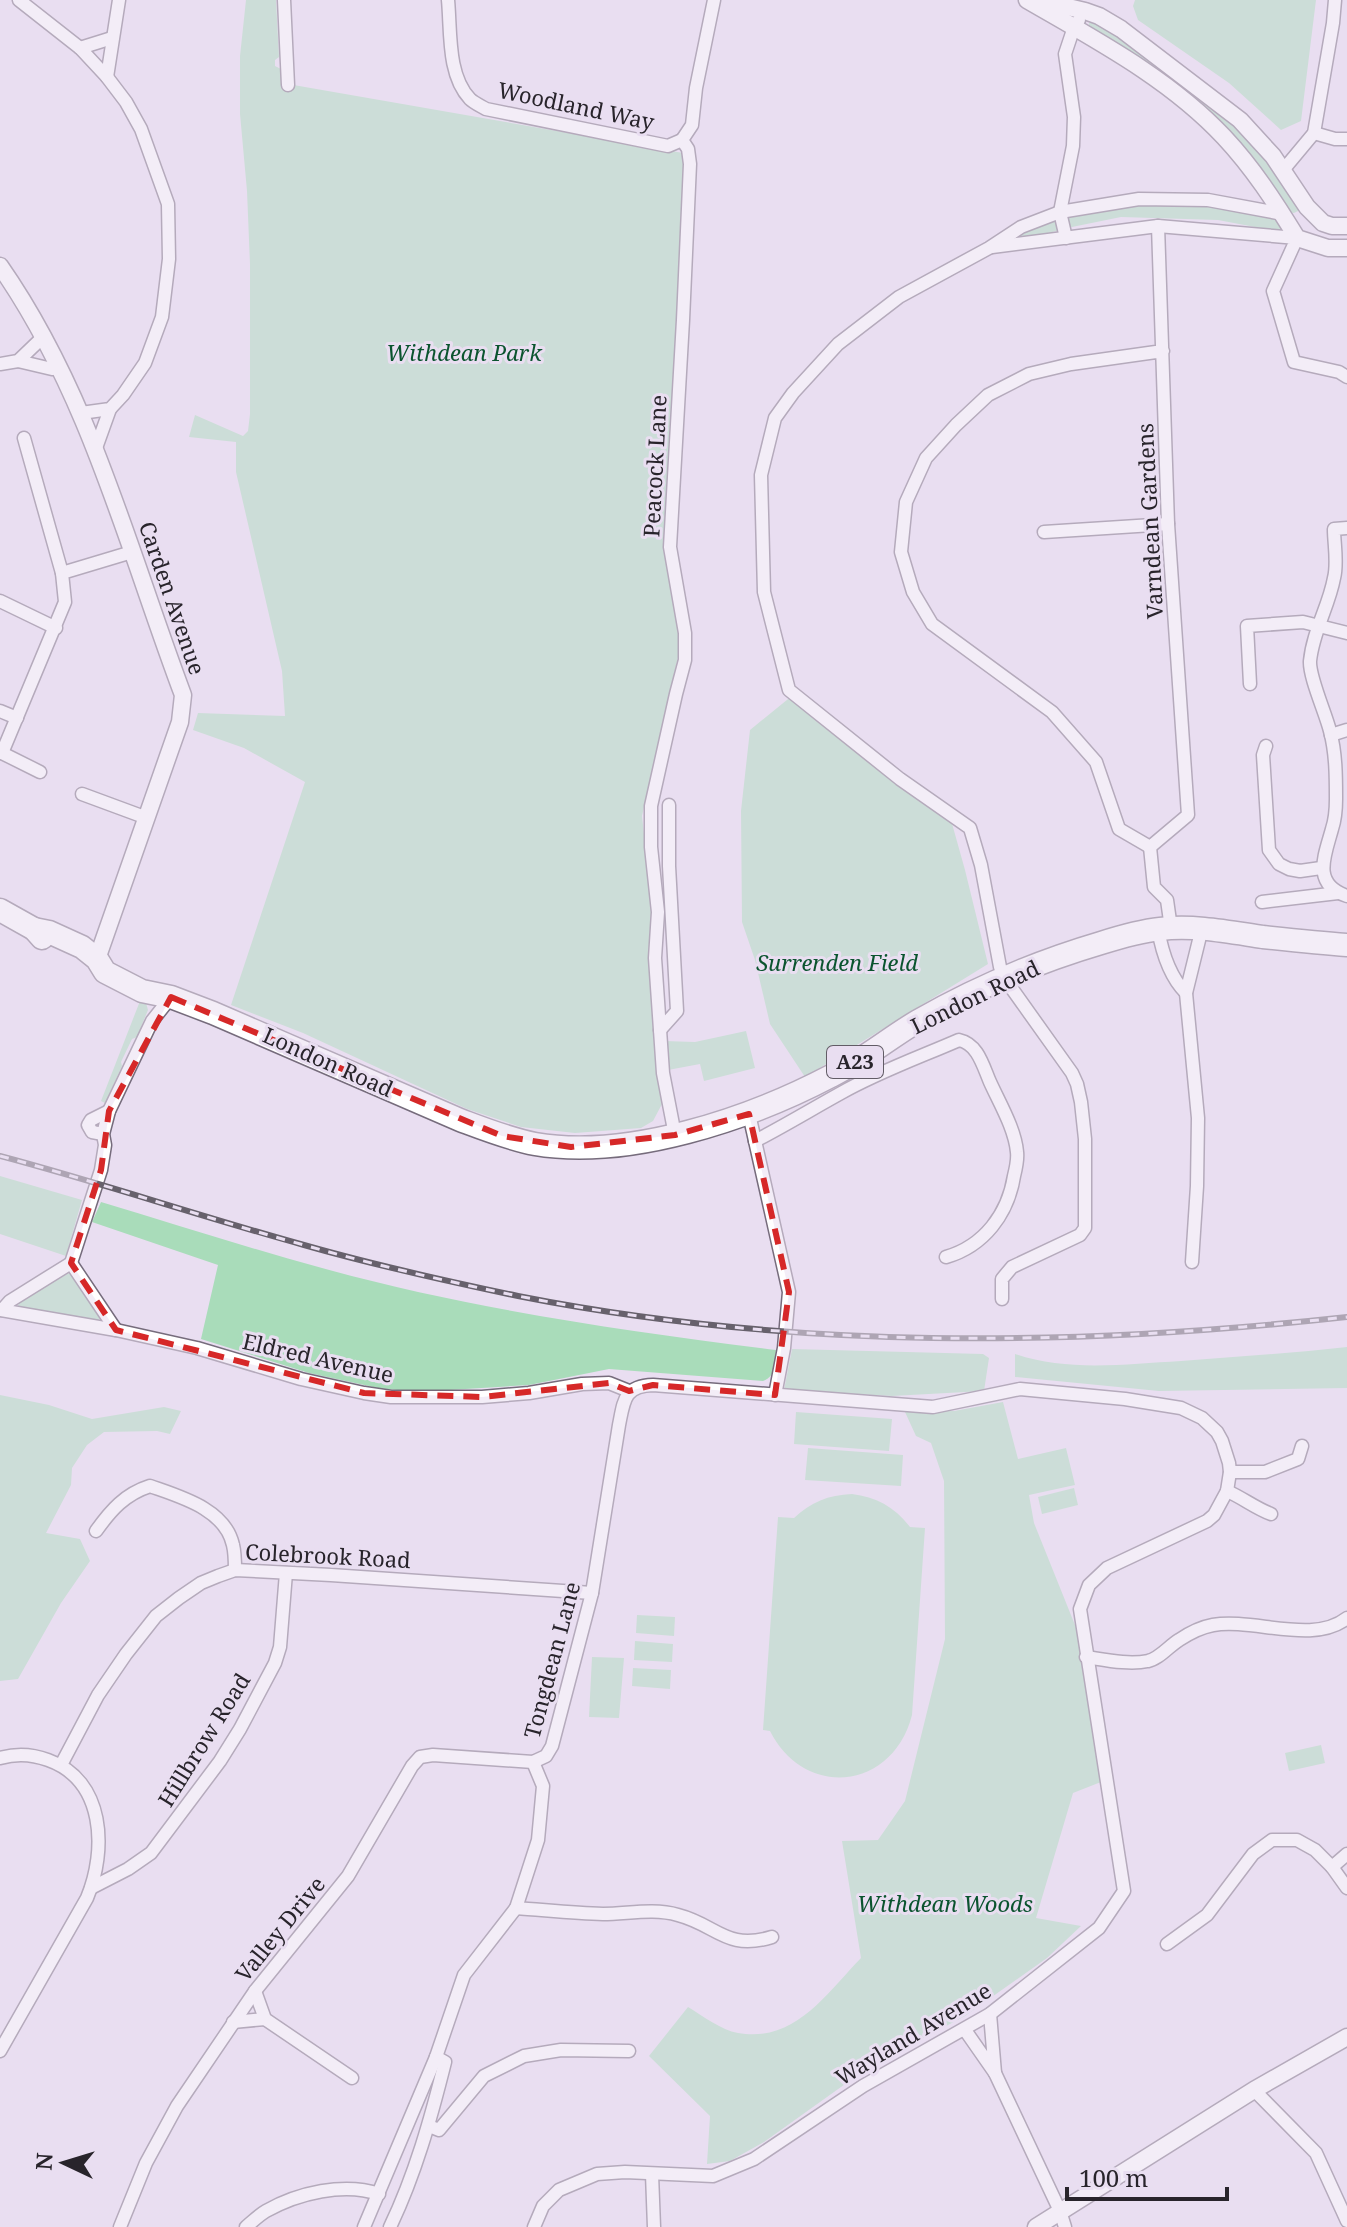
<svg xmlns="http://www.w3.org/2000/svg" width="1347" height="2227" viewBox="0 0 1347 2227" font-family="'Noto Serif',serif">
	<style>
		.green { fill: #a9dcba }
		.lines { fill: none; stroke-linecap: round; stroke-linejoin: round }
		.street-casing { stroke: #766c7c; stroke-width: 15 }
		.secondary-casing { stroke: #766c7c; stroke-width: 19 }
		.highway-casing { stroke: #766c7c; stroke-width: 25 }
		.street { stroke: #fff; stroke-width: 12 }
		.secondary { stroke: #fff; stroke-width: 16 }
		.highway { stroke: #fff; stroke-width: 22 }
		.rail-casing { stroke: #67616c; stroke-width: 6 }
		.rail { stroke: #e9def1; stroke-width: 3; stroke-dasharray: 9; stroke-linecap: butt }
		.marked { fill: none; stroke: #d62828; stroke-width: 6; stroke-dasharray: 16 10; stroke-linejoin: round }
		.labels { text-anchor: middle; stroke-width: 6; stroke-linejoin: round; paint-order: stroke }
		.shield { fill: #e9def1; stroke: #625c66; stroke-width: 2 }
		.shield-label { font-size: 20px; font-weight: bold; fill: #28242b }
		.street-label { font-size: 22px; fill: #28242b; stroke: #e9def1 }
		.park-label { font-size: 22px; font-style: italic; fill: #0b542f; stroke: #e9def1 }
	</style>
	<rect width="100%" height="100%" fill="#e9def1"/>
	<!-- green -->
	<g class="green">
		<path d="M246,0H276L279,57L275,60V66L281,69L282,83L683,153L687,161L666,530L682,634L678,657L642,816L653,915L657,1048L662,1104L653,1121L641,1128L575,1133L521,1127L467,1109L303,1033L231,1005L305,782L244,748L193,730L198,713L285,716L282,671L236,472V442L189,437L195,415L243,436L248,431L250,414V264L247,191L240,114V56Z"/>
		<path d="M1135,0H1316L1301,121L1281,130L1229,83L1138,20L1133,6Z"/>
		<path d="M1093,21L1126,36L1239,125L1281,176L1299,204L1298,211L1294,213L1287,212L1264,176L1089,27V23Z"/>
		<path d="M1139,201L1208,205L1280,218L1282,232L1218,220L1121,217L1072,227L989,248L1021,227Z"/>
		<path d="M793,695L951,820L965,870L988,964L805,1077L770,1024L755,960L742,922L741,811L750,730Z"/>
		<path d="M140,1001L146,1003L148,1010L137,1037L132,1039L121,1062L122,1066L105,1103L101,1101Z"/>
		<path d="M746,1031L755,1068L704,1081L700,1064L668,1070L664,1041L695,1042Z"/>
		<path d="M0,1176L82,1200L66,1256L0,1234Z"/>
		<path d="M101,1202C175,1224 248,1248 322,1268C470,1309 624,1331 776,1350C775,1362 777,1376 763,1381L609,1369L529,1385L417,1392L378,1388L309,1373L201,1339L218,1265L92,1222Z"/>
		<path d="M69,1273L72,1274L100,1316L99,1321L18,1306L20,1301Z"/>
		<path d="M1347,1347V1388L1159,1391L1015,1377V1354C1067,1372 1126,1364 1181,1361C1236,1357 1292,1353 1347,1347Z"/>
		<path d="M792,1349L983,1354L989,1358L984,1391L892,1396L784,1390Z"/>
		<path d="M0,1395L49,1405L92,1419L164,1407L181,1411L170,1434L157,1431L104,1432L87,1445L72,1468L71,1485L46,1533L80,1539L90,1561L61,1603L18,1679L0,1681Z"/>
		<path d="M1003,1402L1018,1459L1066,1448L1075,1485L1029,1495L1034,1523L1077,1630L1101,1782L1073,1793L1036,1918L1081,1926L1047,1958L965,2016L869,2067L764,2142L730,2161L707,2164L710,2116L649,2056L688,2007C703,2016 721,2030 738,2033C795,2043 826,1994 861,1958L842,1841L878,1840L905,1801L945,1639L944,1481L931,1443L916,1436L905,1412L954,1411Z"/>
		<path d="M796,1412L892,1419L889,1451L794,1444Z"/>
		<path d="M808,1448L903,1455L901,1486L805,1480Z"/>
		<path d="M1074,1488L1078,1505L1042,1514L1038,1497Z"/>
		<path d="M852,1494C876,1497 895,1507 910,1527L925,1528L912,1715C893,1790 805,1800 770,1731L763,1730L778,1517L794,1518C811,1502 828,1495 852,1494Z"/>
		<path d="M637,1615L675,1617L674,1636L636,1633Z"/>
		<path d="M635,1641L673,1644L672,1662L634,1660Z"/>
		<path d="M592,1657L624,1658L619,1718L589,1717Z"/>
		<path d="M633,1668L671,1670L670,1689L632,1686Z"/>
		<path d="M1321,1745L1325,1763L1289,1771L1285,1753Z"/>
	</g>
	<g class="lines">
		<!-- street casing -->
		<g class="street-casing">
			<g id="street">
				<path d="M19,0L80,48L107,77L126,102L141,129L168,204L169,259L162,317L145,363L123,395L110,409L81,413"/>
				<path d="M284,0L288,85"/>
				<path d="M448,0C451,31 447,75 470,99C474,103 481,106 486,109L668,146L682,140"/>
				<path d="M80,48L112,38"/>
				<path d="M107,77L119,0"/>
				<path d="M1314,133L1335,139H1347"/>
				<path d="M682,140L692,125L696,88L714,0"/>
				<path d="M1284,169L1314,133L1333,23L1335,0"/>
				<path d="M1158,226L1168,524L1188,815L1150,847L1119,829L1096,762L1052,712L932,624L913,592L901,552L906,502L926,458L956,425L988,395L1029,374L1071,364L1163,351"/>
				<path d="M1066,238L1060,212L1073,146L1074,117L1065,54L1074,27L1079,20"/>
				<path d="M992,247L1158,226L1297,238L1273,291L1294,362L1339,372L1347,377"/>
				<path d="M18,361L52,369L59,368"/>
				<path d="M0,364L18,361L43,337"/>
				<path d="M24,438L62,573"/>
				<path d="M96,448L110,409"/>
				<path d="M1347,528L1334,529C1334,544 1338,563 1334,578C1329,606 1313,631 1310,661C1309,677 1326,714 1330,731C1336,753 1336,777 1336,799C1336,809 1335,820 1332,829C1325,855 1311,884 1347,896"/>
				<path d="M1044,532L1168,524"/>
				<path d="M0,601L56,628"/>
				<path d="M1250,684L1247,626L1303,622L1347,633"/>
				<path d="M0,711L17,718"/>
				<path d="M1331,735L1347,730"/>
				<path d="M1266,746L1263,755L1269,850L1279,864L1289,869L1300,871L1321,868"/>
				<path d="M0,752L2,753L65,602L62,573L132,552"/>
				<path d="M2,753L40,772"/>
				<path d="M82,794L147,818"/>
				<path d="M1150,847L1154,887L1167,900L1171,928"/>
				<path d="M1262,902L1338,893"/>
				<path d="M1158,929C1162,952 1169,976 1186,993"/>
				<path d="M660,1030L677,1011L669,866V805"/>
				<path d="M749,1114L789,1292L784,1348L775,1395"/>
				<path d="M103,1134L92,1132L88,1125L91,1120L109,1111"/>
				<path d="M675,1135L663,1073L655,958L658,912L651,847V806L676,694L685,660V633L670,547L683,320L690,164L688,149L682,140"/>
				<path d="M755,1141C784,1126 812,1109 841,1093C878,1072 920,1057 959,1040C978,1044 983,1066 990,1082C1000,1104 1015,1129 1017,1152C1018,1160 1016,1168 1014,1176C1008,1214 984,1246 946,1257"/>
				<path d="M1192,1262L1197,1186L1198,1118L1186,993L1202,928"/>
				<path d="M71,1263L101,1170L105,1145L103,1134L109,1111L152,1021L171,997"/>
				<path d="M1002,1299V1279L1012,1267L1080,1235L1085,1228V1139L1081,1102L1077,1084L1072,1073L1005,979L1000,967L981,865L970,828L900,779L789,690L764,592L761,475L775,418L793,393L838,344L899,297L989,248L1021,227L1060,212L1139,199L1208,200L1283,214"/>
				<path d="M0,1310L116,1330L197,1348L301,1379L364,1393L391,1397H482L529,1393L582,1384L609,1383L629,1391"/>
				<path d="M2,1310L10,1301L71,1263L116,1330"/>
				<path d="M1230,1472H1265L1298,1459L1302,1446"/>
				<path d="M1227,1491C1243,1498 1255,1508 1271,1514"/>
				<path d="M96,1531C111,1510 125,1494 150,1486C181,1497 225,1509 233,1545C235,1553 235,1562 235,1570"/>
				<path d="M1086,1657C1106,1660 1129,1665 1148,1661C1159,1659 1169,1646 1179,1640C1188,1634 1202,1627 1213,1625C1254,1618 1313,1645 1347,1618"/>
				<path d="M0,1758C17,1753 32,1754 48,1760C105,1780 107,1850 87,1898L0,2051"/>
				<path d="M61,1765L98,1695L126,1654L156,1616L179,1598L201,1583L218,1576L235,1570L331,1575L592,1593"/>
				<path d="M1332,1867L1347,1854"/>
				<path d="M91,1888L128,1869L151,1853L220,1761L240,1729L275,1663L280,1647L286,1573"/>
				<path d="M516,1908C545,1910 574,1913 603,1914C628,1914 653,1908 678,1915C717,1925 726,1951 772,1937"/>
				<path d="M1167,1944L1207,1915L1253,1854L1272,1840H1297L1315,1850L1332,1867L1347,1888"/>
				<path d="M255,1991L265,2019L352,2078"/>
				<path d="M233,2022L265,2019"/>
				<path d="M965,2030L995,2073L990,2014"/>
				<path d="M995,2073L1060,2211L1065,2227"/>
				<path d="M1254,2090L1316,2153L1347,2221"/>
				<path d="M429,2126L439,2130L484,2076L524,2056L561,2050L629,2051"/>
				<path d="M652,2174L654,2227"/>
				<path d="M120,2227L146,2163L177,2106L255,1991L348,1876L412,1766L420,1757L433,1755L533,1762L546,1756L552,1746L592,1593L619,1425C624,1400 624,1386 653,1385L933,1407L1020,1389L1125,1399L1181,1408L1202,1418L1217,1432L1222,1441L1229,1463L1230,1472L1227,1491L1214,1515L1207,1521L1107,1568L1089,1585L1080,1609L1124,1891L1099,1928L990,2014L863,2086L754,2159L713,2176L625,2172L597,2174L559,2190L543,2206L534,2227"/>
				<path d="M246,2227C252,2222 259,2215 266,2211C298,2193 344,2182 379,2194"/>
				<path d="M364,2227L436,2057L464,1975L516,1908L538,1840L543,1786L533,1762"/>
				<path d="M390,2227C415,2175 431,2118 445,2062L436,2057"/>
			</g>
		</g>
		<!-- secondary casing -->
		<g class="secondary-casing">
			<g id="secondary">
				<path d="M1027,0C1096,40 1170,79 1224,137C1253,168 1275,202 1297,238L1328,248H1347"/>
				<path d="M1038,0L1085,11L1099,16L1121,29L1240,120L1273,156L1307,207L1323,223L1332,226H1347"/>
				<path d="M0,266C90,395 128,549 183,695L180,722L97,959"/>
				<path d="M1036,2227L1254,2090L1347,2037"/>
			</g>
		</g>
		<!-- highway casing -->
		<g class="highway-casing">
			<g id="highway">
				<path d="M0,910L34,929L42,938"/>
				<path d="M34,929L49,932L82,947L97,959L105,972L142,991L171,997L213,1013L460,1120C484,1129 509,1139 535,1144C628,1160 749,1119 831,1076C862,1061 889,1038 918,1021C974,989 1040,961 1101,943C1120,937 1141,931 1160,929C1195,925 1229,932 1263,937C1291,940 1319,943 1347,945"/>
			</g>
		</g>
		<!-- street -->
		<use href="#street" class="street"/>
		<!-- secondary -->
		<use href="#secondary" class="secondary"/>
		<!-- highway -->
		<use href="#highway" class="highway"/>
		<!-- rail casing -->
		<g class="rail-casing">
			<path id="rail" d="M0,1156C102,1183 202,1217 304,1245C374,1265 446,1281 518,1296C792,1350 1071,1347 1347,1317"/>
		</g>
		<!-- rail -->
		<use href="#rail" class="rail"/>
	</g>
	<!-- marked area -->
	<path d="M0 0H1347V2227H0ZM171,997L502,1136L571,1147L675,1135L749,1114L789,1292L775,1395L653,1385L629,1391L609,1383L482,1397L364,1393L116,1330L71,1263L101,1170L109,1111Z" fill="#e9def1" fill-opacity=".55" fill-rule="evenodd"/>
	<path class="marked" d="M171,997L502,1136L571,1147L675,1135L749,1114L789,1292L775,1395L653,1385L629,1391L609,1383L482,1397L364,1393L116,1330L71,1263L101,1170L109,1111Z"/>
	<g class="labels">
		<!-- shield labels -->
		<rect class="shield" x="827" y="1046" width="56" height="32" rx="6"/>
		<g class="shield-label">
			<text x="855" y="1069">A23</text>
		</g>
		<!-- street labels -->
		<g class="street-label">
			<text transform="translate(576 106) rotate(12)" y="8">Woodland Way</text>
			<text transform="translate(655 466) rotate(-87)" y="8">Peacock Lane</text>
			<text transform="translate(1150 521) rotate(-93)" y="8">Varndean Gardens</text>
			<text transform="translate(172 598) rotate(71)" y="8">Carden Avenue</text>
			<text transform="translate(975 997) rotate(-26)" y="8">London Road</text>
			<text transform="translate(328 1062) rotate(24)" y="8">London Road</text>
			<text transform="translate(318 1358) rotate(13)" y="8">Eldred Avenue</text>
			<text transform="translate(328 1556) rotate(3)" y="8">Colebrook Road</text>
			<text transform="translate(552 1660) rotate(-75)" y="8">Tongdean Lane</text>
			<text transform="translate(204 1740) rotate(-58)" y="8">Hillbrow Road</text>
			<text transform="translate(280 1929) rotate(-51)" y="8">Valley Drive</text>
			<text transform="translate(913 2034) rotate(-31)" y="8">Wayland Avenue</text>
		</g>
		<!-- park labels -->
		<g class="park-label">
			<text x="464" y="361">Withdean Park</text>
			<text x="837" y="971">Surrenden Field</text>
			<text x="945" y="1912">Withdean Woods</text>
		</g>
	</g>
	<!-- north arrow -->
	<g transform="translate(64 2163) rotate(274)" stroke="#e9def1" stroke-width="6" paint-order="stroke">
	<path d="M0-6L14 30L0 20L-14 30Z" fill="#28242b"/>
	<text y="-12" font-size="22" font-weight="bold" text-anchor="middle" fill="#28242b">N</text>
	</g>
	<!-- scale -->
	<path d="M1067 2187v12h160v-12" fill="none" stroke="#28242b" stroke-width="4"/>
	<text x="1079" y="2187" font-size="24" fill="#28242b" stroke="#e9def1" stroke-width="6" paint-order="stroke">100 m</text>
</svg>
